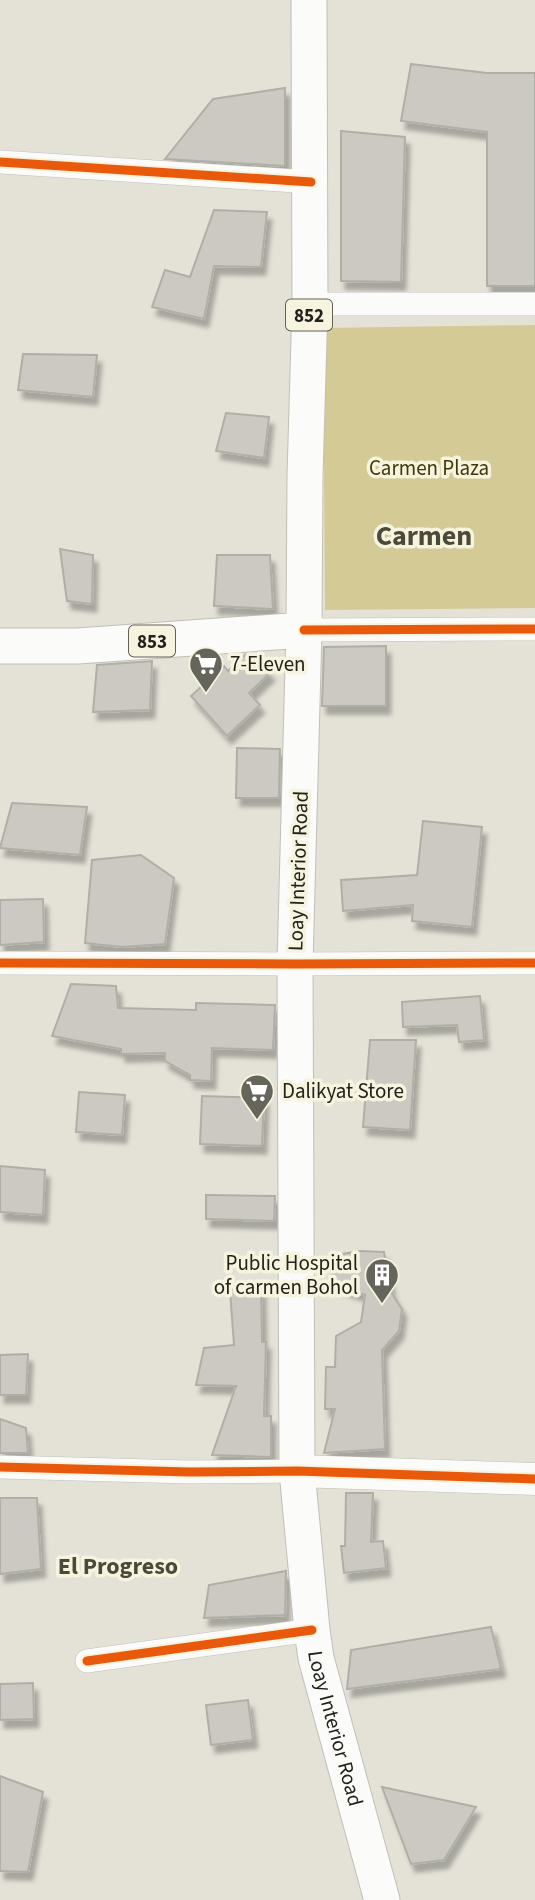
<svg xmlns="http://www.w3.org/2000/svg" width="535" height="1900" viewBox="0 0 535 1900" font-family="'Source Sans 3',sans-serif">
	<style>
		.green { fill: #d3ca96 }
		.building { fill: #cbc9c1; stroke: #b0afa7; stroke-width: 2; filter: url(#shadow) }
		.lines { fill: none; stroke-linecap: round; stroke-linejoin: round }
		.street-casing { stroke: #c1bfb7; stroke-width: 24 }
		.secondary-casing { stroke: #c1bfb7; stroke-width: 33 }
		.primary-casing { stroke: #c1bfb7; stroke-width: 37 }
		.street { stroke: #fbfbf9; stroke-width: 23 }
		.secondary { stroke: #fbfbf9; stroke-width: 32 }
		.primary { stroke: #fbfbf9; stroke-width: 35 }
		.cycleway-casing { stroke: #f6f3df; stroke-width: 13 }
		.cycleway { stroke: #e8590c; stroke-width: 9 }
		.labels { text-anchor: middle; stroke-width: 7; stroke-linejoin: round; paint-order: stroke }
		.shield { fill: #f6f3df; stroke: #626055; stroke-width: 2 }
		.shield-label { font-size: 19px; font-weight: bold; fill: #22211a }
		.park-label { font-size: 21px; fill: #41390a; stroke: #f6f3df }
		.poi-label { font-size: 21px; fill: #22211a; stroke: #f6f3df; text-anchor: start }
		.street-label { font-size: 21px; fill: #22211a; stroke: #f6f3df }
		.quarter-label { font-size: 24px; font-weight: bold; fill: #4b4939; stroke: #f6f3df }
		.district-label { font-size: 28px; font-weight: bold; fill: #4b4939; stroke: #f6f3df }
	</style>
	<defs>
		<filter id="shadow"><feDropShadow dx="4.5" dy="8" stdDeviation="2" flood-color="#0004"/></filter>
	</defs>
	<rect width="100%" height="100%" fill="#e4e2d7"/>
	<!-- green -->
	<path class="green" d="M535,325V608L325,610L323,328Z"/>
	<!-- building -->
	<g class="building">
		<path d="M411,64L487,73H535V286H487V132L401,121Z"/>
		<path d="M285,88V166L165,159L213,99Z"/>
		<path d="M341,131L405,137L401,282L341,281Z"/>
		<path d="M214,210L267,212L261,267L214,266L204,319L152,307L165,270L190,277Z"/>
		<path d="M23,354L97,355L93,397L18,390Z"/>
		<path d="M226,413L269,417L264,458L216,451Z"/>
		<path d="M60,549L93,555L92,604L67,601Z"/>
		<path d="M217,555H270L273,609L214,606Z"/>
		<path d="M386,646V706H322L324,647Z"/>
		<path d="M246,654H253L270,673L249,693L260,705L227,736L191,696L224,666L228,671Z"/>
		<path d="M152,661L150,710L93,712L97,665Z"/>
		<path d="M237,748L280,749L279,798H236Z"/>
		<path d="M12,803L87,807L80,855L0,848Z"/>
		<path d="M423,821L482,827L472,927L412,921L413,905L343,911L341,880L417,875Z"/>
		<path d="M141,855L174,878L165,944L122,947L85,943L92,860Z"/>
		<path d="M43,899L44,942L0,945V900Z"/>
		<path d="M71,984L116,986L118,1008L196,1010V1003L275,1005L273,1050L212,1048L211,1081L190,1080V1075L165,1061V1053L121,1054V1049L52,1036Z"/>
		<path d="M480,996L484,1040L459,1042L457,1025L403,1027L402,1002Z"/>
		<path d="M370,1040H416L410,1130L363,1127Z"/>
		<path d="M79,1092L125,1095L122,1135L76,1132Z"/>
		<path d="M202,1096L264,1098L262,1146L200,1144Z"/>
		<path d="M0,1166L45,1170L43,1215L0,1212Z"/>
		<path d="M206,1195L275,1196L274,1221L206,1219Z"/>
		<path d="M361,1251L384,1252L391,1292L402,1309L399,1331L382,1350L385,1449L324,1453L335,1409H325L326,1367H335L336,1336L361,1322L365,1295L331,1283L335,1255Z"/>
		<path d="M261,1286L262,1342H266L264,1416H271V1457L212,1455L236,1386L196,1385L204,1348L234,1345L230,1290Z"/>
		<path d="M28,1354L26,1395H0V1355Z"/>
		<path d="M0,1419L26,1428L28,1453H0Z"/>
		<path d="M346,1493H373L371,1542L383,1541L386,1568L344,1573L341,1546H345Z"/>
		<path d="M0,1498H37L41,1569L0,1574Z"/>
		<path d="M286,1571L285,1615L204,1618L209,1585Z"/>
		<path d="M491,1627L501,1669L347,1689L351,1650Z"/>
		<path d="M33,1683L34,1719L0,1720V1684Z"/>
		<path d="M248,1700L253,1740L211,1745L206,1705Z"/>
		<path d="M0,1776L43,1792L28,1872L0,1871Z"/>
		<path d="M382,1787L476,1807L444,1860L411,1864Z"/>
	</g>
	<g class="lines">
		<!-- street casing -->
		<g class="street-casing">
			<g id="street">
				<path d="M0,162L311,182"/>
				<path d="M310,304H535"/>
				<path d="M304,630L535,629"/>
				<path d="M0,963L295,964L535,963"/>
				<path d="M0,1467L190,1472L297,1471"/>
				<path d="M87,1661L312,1630"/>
			</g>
		</g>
		<!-- secondary casing -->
		<g class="secondary-casing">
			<path id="secondary" d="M297,1471L535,1479"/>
		</g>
		<!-- primary casing -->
		<g class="primary-casing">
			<g id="primary">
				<path id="s1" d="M309,0L310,304L305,476L304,630L295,964L297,1471L312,1630L316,1658L382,1900"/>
				<path d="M0,646H78L304,630"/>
			</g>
		</g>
		<!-- street -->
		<use href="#street" class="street"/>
		<!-- secondary -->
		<use href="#secondary" class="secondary"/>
		<!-- primary -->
		<use href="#primary" class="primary"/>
		<!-- cycleway casing -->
		<g class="cycleway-casing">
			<g id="cycleway">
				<path d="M0,162L311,182"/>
				<path d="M304,630L535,629"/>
				<path d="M0,963L295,964L535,963"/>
				<path d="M0,1467L190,1472L297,1471L535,1479"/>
				<path d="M87,1661L312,1630"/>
			</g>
		</g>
		<!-- cycleway -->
		<use href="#cycleway" class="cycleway"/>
	</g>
	<!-- icons -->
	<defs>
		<g id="supermarket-pin" transform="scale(1.75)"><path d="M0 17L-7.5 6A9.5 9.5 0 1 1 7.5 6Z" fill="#66655c" stroke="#f6f3df"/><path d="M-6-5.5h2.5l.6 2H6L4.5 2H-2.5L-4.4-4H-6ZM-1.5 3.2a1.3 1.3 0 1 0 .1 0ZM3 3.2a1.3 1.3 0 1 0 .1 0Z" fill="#fff"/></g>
		<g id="building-pin" transform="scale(1.75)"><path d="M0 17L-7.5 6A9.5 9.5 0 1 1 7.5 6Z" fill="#66655c" stroke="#f6f3df"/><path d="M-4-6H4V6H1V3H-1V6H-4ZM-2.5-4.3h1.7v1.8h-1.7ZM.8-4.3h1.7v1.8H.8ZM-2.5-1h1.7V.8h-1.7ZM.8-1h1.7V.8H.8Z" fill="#fff"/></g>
	</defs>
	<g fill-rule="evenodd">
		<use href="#supermarket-pin" x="206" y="664"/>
		<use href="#supermarket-pin" x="257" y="1091"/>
		<use href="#building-pin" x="382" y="1275"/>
	</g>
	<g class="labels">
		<!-- shield labels -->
		<g class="shield">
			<rect x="286" y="299.5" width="46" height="31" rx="5"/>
			<rect x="129" y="625.5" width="46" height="31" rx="5"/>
		</g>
		<g class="shield-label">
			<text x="309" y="322">852</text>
			<text x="152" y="648">853</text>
		</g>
		<!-- park labels -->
		<g class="park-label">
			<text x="429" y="475">Carmen Plaza</text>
		</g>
		<!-- poi labels -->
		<g class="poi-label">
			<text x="230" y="671">7-Eleven</text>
			<text x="282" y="1098">Dalikyat Store</text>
			<text x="358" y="1270" text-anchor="end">Public Hospital<tspan x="358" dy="24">of carmen Bohol</tspan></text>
		</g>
		<!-- street labels -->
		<g class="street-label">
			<text transform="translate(298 871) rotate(-88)" y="7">Loay Interior Road</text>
			<text dy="7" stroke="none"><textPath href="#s1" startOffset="1732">Loay Interior Road</textPath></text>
		</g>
		<!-- quarter labels -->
		<g class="quarter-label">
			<text x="118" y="1574">El Progreso</text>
		</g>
		<!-- district labels -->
		<g class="district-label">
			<text x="424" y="545">Carmen</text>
		</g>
	</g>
</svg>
